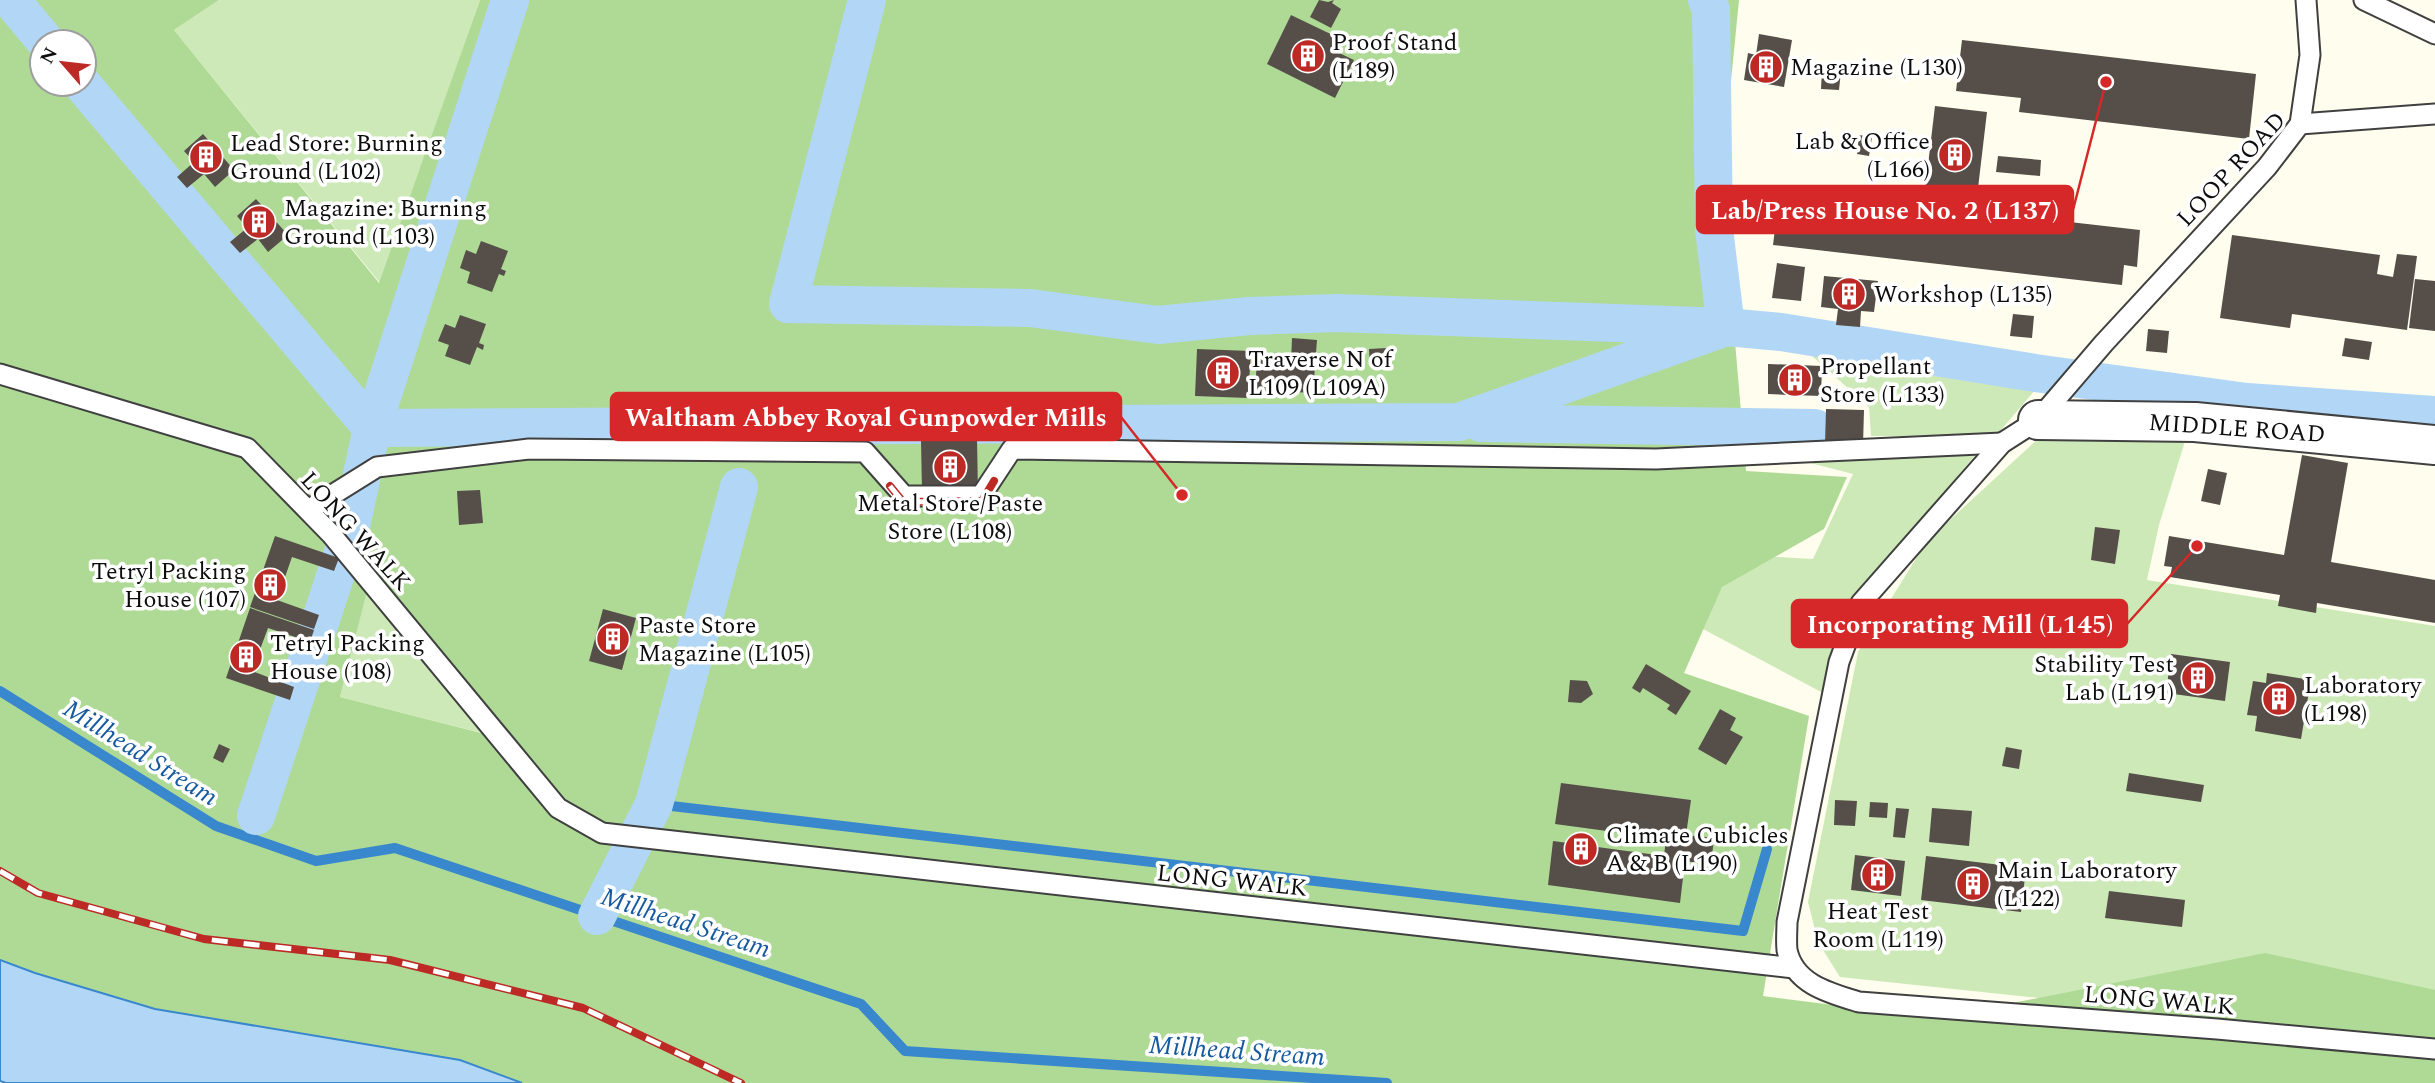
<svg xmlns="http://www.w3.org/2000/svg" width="2435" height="1083" viewBox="0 0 2435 1083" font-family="Spectral,serif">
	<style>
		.green { fill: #cde9b7 }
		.forest { fill: #afda96; fill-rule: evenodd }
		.water { fill: #b2d7f6; stroke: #3987cd; stroke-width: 2 }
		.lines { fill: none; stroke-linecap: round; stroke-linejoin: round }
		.stream { stroke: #3987cd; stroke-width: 10 }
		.canal { stroke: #b2d7f6; stroke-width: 38 }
		.building { fill: #564f49 }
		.lane-casing { stroke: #404040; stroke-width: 23 }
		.street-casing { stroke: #404040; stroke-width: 42 }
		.lane { stroke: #fff; stroke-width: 19 }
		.street { stroke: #fff; stroke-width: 38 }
		.rail-casing { stroke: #bd2925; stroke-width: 8 }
		.rail { stroke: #fff; stroke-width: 5; stroke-dasharray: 16; stroke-linecap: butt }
		.labels { text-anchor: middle; stroke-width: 7; stroke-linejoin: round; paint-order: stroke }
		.poi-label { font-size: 24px; fill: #0d0d0d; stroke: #fff; text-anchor: start }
		.street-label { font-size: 24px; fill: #0d0d0d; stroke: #fff }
		.water-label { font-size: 26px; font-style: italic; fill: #16599f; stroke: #fff }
		.leader { fill: none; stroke: #d62828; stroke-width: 2.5 }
		.callout-dot { fill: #d62828; stroke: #fff; stroke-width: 2.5 }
		.callout { fill: #d62828; stroke: #d62828; stroke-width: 2.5 }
		.callout-label { font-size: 26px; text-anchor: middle; font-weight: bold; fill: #fff }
	</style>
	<rect width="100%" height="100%" fill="#fffded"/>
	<!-- green -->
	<g class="green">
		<path d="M219,0H480L380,283L174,30Z"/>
		<path d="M1801,346L2042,382L1995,437L1871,436L1869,407Z"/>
		<path d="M2040,437L2186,438L2159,525L2147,580L2435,626V1040L1840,977L1818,942L1808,902L1858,652L1927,541Z"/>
		<path d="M1976,454L1840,617L1823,693L1673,613L1696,552L1813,559L1853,474L1795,459Z"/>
		<path d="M368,587L494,736L340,697Z"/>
	</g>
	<!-- forest -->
	<path class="forest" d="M0,0H219L174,30L379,283L480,0H1739L1717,223L1733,318L1746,471L1847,477L1824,529L1722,587L1684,673L1809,716L1763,996L1937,1018L2265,953L2435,990V1083H522L460,1060L155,1009L35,973L0,960ZM42,42H84V84H42ZM368,588L493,736L340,697Z"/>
	<!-- water -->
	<path class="water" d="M0,960L35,973L155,1009L460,1060L522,1083H6L0,1081Z"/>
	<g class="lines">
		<!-- stream -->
		<g class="stream">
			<path d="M0,691L216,826L316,861L395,848L861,1004L905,1051L1387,1083"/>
			<path d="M654,804L1743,931L1767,849"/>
		</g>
		<!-- canal -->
		<g class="canal">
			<path d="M11,0L46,42"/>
			<path d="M867,0L788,304L1030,308L1158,325L1249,316L1337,313L1726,327L1714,229L1711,10L1707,0"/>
			<path d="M82,84L372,428L1459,422L1726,327L1781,332L2035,373L2247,402L2435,415"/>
			<path d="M1481,423L1815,428"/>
			<path d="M256,816L350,531L372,428L510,0"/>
			<path d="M597,916L654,804L739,487"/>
		</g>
	</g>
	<!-- building -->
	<g class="building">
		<path d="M1319,0L1328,2L1334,0L1332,3L1341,9L1331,28L1310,17Z"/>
		<path d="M1291,15L1341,39L1335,51L1354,60L1335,98L1267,64Z"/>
		<path d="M1759,34L1792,40L1784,87L1744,80L1748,53L1756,55Z"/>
		<path d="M1962,40L2256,74L2249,139L2019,112L2021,98L1956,91Z"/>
		<path d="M1822,69L1841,71L1839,90L1821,89Z"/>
		<path d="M1935,106L1987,112L1976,205L1924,199Z"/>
		<path d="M203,134L234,170L215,187L204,174L187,188L177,177L194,162L184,151Z"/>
		<path d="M1859,135L1872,137L1869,156L1857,154Z"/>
		<path d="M1998,156L2041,160L2040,176L1996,172Z"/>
		<path d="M1780,189L2140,230L2137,267L2124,265L2122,285L1773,245Z"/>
		<path d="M256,199L288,235L268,252L258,239L240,253L230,242L247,228L237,216Z"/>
		<path d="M1750,210L1771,211L1769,234L1749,233Z"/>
		<path d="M2232,235L2380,255L2377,274L2393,277L2397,254L2417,256L2407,330L2292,314L2290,328L2220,318Z"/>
		<path d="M481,241L508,251L501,269L506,271L504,276L499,274L492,292L467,283L470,272L460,268L466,250L476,254Z"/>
		<path d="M1777,263L1805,267L1801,301L1772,298Z"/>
		<path d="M1824,276L1878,281L1874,312L1861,311L1860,327L1836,325L1838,309L1821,307Z"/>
		<path d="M2415,279L2435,281V331L2409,328Z"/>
		<path d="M2013,314L2034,316L2032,338L2010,336Z"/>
		<path d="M460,315L486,324L479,343L484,345L483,350L477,347L470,365L445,356L449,345L438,341L445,324L455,328Z"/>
		<path d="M2148,329L2169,331L2167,353L2146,351Z"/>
		<path d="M1292,338L1317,340L1313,393L1255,390L1257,360L1291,362Z"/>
		<path d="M2345,338L2372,342L2369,360L2342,356Z"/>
		<path d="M1387,348L1389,366L1370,367L1369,349Z"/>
		<path d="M1197,349L1251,351L1248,398L1195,396Z"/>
		<path d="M1768,364L1822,366L1821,396L1768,394Z"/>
		<path d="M1826,409L1864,410L1863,445L1825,444Z"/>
		<path d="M977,440L978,492H922L921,441Z"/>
		<path d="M2302,455L2348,463L2331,562L2435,580V623L2317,603L2316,613L2278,606L2280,595L2170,577L2172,567L2164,566L2169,536L2284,555Z"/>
		<path d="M2208,469L2227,473L2220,505L2201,501Z"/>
		<path d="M480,490L483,523L459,525L457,491Z"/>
		<path d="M2095,527L2120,530L2115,564L2091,560Z"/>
		<path d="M275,536L339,558L334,571L292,557L277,600L319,615L314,629L250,607Z"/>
		<path d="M250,608L314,630L310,642L268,628L252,671L294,687L290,700L226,678Z"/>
		<path d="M603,609L636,618L622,670L589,661Z"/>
		<path d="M2171,654L2230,662L2225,701L2166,693Z"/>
		<path d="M1646,664L1691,691L1676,715L1667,709L1670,705L1643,688L1640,693L1632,688Z"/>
		<path d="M2267,673L2311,680L2301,739L2255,731L2257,716L2247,715L2253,681L2266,683Z"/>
		<path d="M1570,680L1587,681L1593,694L1581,703L1568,702Z"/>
		<path d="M1720,709L1736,718L1730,730L1743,737L1726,765L1698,749Z"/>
		<path d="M219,744L230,749L223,763L213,758Z"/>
		<path d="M2006,747L2022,750L2019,769L2002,766Z"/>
		<path d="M2129,773L2204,785L2201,802L2126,791Z"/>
		<path d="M1561,783L1691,800L1686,835L1714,838L1711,865L1685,861L1680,903L1548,885L1553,841L1664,856L1666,839L1555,824Z"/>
		<path d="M1835,800L1857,801L1855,826L1834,825Z"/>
		<path d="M1870,802L1888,803L1887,818L1869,817Z"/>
		<path d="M1896,808L1909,809L1905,838L1893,837Z"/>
		<path d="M1932,808L1972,811L1969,846L1929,842Z"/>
		<path d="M1855,855L1905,861L1901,896L1851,890Z"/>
		<path d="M1926,856L2026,868L2021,912L1921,900Z"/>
		<path d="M2109,891L2185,900L2182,927L2105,918Z"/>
	</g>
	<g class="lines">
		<!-- lane casing -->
		<g class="lane-casing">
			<g id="lane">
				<path d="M2364,0L2435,34"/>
				<path d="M2435,114L2300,124L2267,167L2104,343L2038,420L2002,443L1861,603L1839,662L1787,922C1787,931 1786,941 1787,950C1794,984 1829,993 1859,1002L2217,1029L2435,1049"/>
				<path d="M2300,124L2310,55L2306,0"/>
				<path d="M0,374L247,448L331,534L558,808L602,833L1794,968"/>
				<path d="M308,510L377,467L529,449L865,452L904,496H981L1012,449L1656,459L2002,443"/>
			</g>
		</g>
		<!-- street casing -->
		<g class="street-casing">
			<path id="street" d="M2038,420L2195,422L2435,445"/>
		</g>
		<!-- lane -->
		<use href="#lane" class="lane"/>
		<!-- street -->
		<use href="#street" class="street"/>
		<!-- rail casing -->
		<g class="rail-casing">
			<g id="rail">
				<path d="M890,486L903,502L982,501L994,481"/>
				<path d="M0,871L38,893L204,939L390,960L583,1008L741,1083"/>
			</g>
		</g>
		<!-- rail -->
		<use href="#rail" class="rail"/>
	</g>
	<!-- icons -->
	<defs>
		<g id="building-disc" transform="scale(1.75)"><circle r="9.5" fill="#bd2925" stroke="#fff"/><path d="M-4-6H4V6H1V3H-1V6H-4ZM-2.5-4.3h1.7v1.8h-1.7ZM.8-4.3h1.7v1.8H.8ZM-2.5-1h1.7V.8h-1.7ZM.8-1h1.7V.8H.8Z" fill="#fff"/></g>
	</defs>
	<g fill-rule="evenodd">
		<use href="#building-disc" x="1308" y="56"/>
		<use href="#building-disc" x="1766" y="67"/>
		<use href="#building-disc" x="1955" y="155"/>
		<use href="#building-disc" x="206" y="157"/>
		<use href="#building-disc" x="259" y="222"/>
		<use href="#building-disc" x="1849" y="294"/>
		<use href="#building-disc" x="1223" y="373"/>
		<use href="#building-disc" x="1795" y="380"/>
		<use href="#building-disc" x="950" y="467"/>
		<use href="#building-disc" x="270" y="585"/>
		<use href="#building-disc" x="613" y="639"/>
		<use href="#building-disc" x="246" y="657"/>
		<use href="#building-disc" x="2198" y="678"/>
		<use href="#building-disc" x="2279" y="699"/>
		<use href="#building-disc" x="1581" y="849"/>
		<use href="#building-disc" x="1878" y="875"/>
		<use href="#building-disc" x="1973" y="884"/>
	</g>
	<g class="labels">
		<!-- poi labels -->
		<g class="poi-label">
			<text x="1332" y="50">Proof Stand<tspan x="1332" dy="28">(L189)</tspan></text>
			<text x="1790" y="75">Magazine (L130)</text>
			<text x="1930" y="149" text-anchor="end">Lab &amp; Office<tspan x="1930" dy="28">(L166)</tspan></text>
			<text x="230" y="151">Lead Store: Burning<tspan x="230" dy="28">Ground (L102)</tspan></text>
			<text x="284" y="216">Magazine: Burning<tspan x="284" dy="28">Ground (L103)</tspan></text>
			<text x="1874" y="302">Workshop (L135)</text>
			<text x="1248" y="367">Traverse N of<tspan x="1248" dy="28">L109 (L109A)</tspan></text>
			<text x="1820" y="374">Propellant<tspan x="1820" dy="28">Store (L133)</tspan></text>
			<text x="950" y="511" text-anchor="middle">Metal Store/Paste<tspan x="950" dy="28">Store (L108)</tspan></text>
			<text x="246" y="579" text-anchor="end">Tetryl Packing<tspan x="246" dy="28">House (107)</tspan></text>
			<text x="638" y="633">Paste Store<tspan x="638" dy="28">Magazine (L105)</tspan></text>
			<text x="270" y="651">Tetryl Packing<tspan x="270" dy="28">House (108)</tspan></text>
			<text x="2174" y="672" text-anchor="end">Stability Test<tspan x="2174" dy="28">Lab (L191)</tspan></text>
			<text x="2304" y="693">Laboratory<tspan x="2304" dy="28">(L198)</tspan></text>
			<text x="1606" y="843">Climate Cubicles<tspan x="1606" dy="28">A &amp; B (L190)</tspan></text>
			<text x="1997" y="878">Main Laboratory<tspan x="1997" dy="28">(L122)</tspan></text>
			<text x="1878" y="919" text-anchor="middle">Heat Test<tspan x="1878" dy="28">Room (L119)</tspan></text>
		</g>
		<!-- street labels -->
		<g class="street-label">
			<text transform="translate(2231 169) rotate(-47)" y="8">LOOP ROAD</text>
			<text transform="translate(2237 428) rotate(4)" y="8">MIDDLE ROAD</text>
			<text transform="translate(356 531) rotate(48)" y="8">LONG WALK</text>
			<text transform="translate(1232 880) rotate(6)" y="8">LONG WALK</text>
			<text transform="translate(2159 1000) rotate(5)" y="8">LONG WALK</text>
		</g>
		<!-- water labels -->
		<g class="water-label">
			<text transform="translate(141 752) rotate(32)" y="9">Millhead Stream</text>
			<text transform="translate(686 922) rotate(18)" y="9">Millhead Stream</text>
			<text transform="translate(1237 1050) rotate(4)" y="9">Millhead Stream</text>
		</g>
	</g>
	<!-- callouts -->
	<path class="leader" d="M2106 82L2073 210M1182 495L1121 417M2197 546L2127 624"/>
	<g class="callout-dot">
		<circle cx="2106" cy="82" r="7"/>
		<circle cx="1182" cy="495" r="7"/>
		<circle cx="2197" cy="546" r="7"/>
	</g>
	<g class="callout">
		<rect x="1697" y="186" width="376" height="47" rx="7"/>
		<rect x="611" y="393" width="510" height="47" rx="7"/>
		<rect x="1792" y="600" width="335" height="47" rx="7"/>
	</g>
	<g class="callout-label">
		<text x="1885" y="219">Lab/Press House No. 2 (L137)</text>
		<text x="866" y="426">Waltham Abbey Royal Gunpowder Mills</text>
		<text x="1960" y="633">Incorporating Mill (L145)</text>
	</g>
	<!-- north arrow -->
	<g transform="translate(63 63) rotate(298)"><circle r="33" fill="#ffffff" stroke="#9e9e9e" stroke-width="2"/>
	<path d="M0-5L12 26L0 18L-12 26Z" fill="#bd2925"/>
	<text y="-10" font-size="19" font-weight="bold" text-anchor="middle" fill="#0d0d0d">N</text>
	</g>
</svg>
